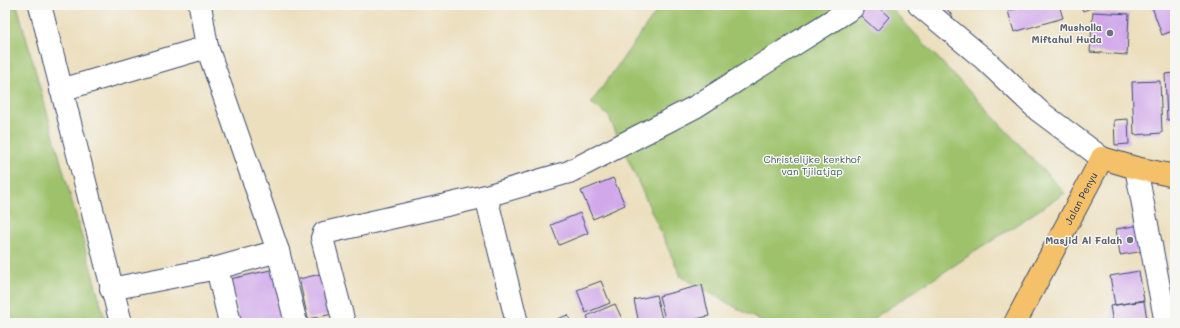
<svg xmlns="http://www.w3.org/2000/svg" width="1180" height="328" viewBox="0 0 1180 328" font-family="Mali,sans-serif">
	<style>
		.green { fill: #9ec26c; stroke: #5c7865 }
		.building { fill: #d1a9eb }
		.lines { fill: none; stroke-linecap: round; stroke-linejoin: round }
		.minor-casing { stroke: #3a496c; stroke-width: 24 }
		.major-casing { stroke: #3a496c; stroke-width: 24 }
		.highway-casing { stroke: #3a496c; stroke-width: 24 }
		.minor { stroke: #fff; stroke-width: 22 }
		.major { stroke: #f4c16a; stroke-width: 22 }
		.highway { stroke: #f4c16a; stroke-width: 22 }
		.worship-dot { fill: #6b7280; stroke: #f6f6f2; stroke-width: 1.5 }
		.labels { text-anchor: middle; stroke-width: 3; stroke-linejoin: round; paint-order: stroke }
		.worship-label { font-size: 10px; font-weight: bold; fill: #5b616d; stroke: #f6f6f2; text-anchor: end }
		.park-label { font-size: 10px; fill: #425b62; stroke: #f6f6f2 }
		.street-label { font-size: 10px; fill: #1b2f5e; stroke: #f6f6f2 }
	</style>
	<rect width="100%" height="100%" fill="#f6f6f2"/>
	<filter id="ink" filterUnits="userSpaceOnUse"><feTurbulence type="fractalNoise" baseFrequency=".025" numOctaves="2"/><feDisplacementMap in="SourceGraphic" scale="8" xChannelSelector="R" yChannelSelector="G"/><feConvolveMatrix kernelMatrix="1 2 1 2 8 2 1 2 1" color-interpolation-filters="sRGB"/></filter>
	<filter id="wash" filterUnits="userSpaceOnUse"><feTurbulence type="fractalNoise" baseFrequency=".012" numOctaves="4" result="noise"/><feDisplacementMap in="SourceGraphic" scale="16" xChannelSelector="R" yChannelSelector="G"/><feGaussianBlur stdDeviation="0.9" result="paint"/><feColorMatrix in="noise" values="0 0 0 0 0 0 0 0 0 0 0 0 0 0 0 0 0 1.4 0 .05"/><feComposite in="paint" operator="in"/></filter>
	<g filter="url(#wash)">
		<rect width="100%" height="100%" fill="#ecdfbe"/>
		<!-- green -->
		<g class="green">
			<path d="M5,5H17L106,323H5Z"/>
			<path d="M661,5H888L1065,193L866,323H764L681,277L608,115L591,103Z"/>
		</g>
		<g id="blocks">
			<!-- building -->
			<g class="building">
				<path d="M849,5H876L889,17L877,31Z"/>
				<path d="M944,5L953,17L946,23L937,11Z"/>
				<path d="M971,5H979L973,9Z"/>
				<path d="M1029,5H1059L1063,18L1014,32L1008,11Z"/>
				<path d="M1080,5H1099L1083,11Z"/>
				<path d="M1156,5H1166L1167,8L1175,5V30L1162,35L1152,7Z"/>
				<path d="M1093,12L1129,14L1127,55L1090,52Z"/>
				<path d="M1175,73V119L1167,120L1165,74Z"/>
				<path d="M1160,81L1162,133L1134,135L1132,82Z"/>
				<path d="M1128,119L1129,144L1115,145L1114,120Z"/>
				<path d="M613,178L625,205L593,219L581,191Z"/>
				<path d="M580,213L588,233L559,245L551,225Z"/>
				<path d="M1140,225L1144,251L1120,255L1116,229Z"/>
				<path d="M275,269L287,323H240L230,279Z"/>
				<path d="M1139,271L1144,300L1115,305L1110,276Z"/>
				<path d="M329,272L338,313L308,319L299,279Z"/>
				<path d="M601,281L610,303L586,313L577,290Z"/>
				<path d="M702,285L709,316L680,323H666L659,296Z"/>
				<path d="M656,295L662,319L639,323L634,300Z"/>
				<path d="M1144,301L1147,319L1113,323L1110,306Z"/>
				<path d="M615,304L624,323H590L587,316Z"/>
				<path d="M568,315L571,323H546Z"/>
				<path d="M1154,320L1155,323H1144V322Z"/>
			</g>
		</g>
	</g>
	<g filter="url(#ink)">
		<use href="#blocks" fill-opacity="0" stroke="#3a496c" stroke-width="1"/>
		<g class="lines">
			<!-- minor casing -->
			<g class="minor-casing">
				<g id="minor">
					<path d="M40,5L121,323"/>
					<path d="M200,5L207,47L278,251"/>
					<path d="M919,5L984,59L1039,111L1102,158"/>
					<path d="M61,90L207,47"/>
					<path d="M1136,168L1166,323"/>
					<path d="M486,196L517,323"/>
					<path d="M217,268L230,323"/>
					<path d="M111,289L217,268L278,251L296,323"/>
					<path d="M344,323L322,238L324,233L486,196L569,172L695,107L852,8"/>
				</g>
			</g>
			<!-- major casing -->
			<g class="major-casing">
				<path id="major" d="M1102,158L1136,168L1175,176"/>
			</g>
			<!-- highway casing -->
			<g class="highway-casing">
				<g id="highway">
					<path id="s1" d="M1015,323L1102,158"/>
				</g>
			</g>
			<!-- minor -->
			<use href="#minor" class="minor"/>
			<!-- major -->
			<use href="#major" class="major"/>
			<!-- highway -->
			<use href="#highway" class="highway"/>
		</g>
	</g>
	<!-- markers -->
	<g class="worship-dot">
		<circle cx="1110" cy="33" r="4"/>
		<circle cx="1130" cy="240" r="4"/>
	</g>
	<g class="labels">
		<!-- worship labels -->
		<g class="worship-label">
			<text x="1102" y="31">Musholla<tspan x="1102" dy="12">Miftahul Huda</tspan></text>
			<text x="1122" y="244">Masjid Al Falah</text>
		</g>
		<!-- park labels -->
		<g class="park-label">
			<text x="812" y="163">Christelijke kerkhof<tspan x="812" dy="12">van Tjilatjap</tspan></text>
		</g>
		<!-- street labels -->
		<g class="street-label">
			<text dy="4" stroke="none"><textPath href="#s1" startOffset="141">Jalan Penyu</textPath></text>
		</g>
	</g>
	<!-- margin -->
	<rect width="1180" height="328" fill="none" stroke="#f6f6f2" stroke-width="20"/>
</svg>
